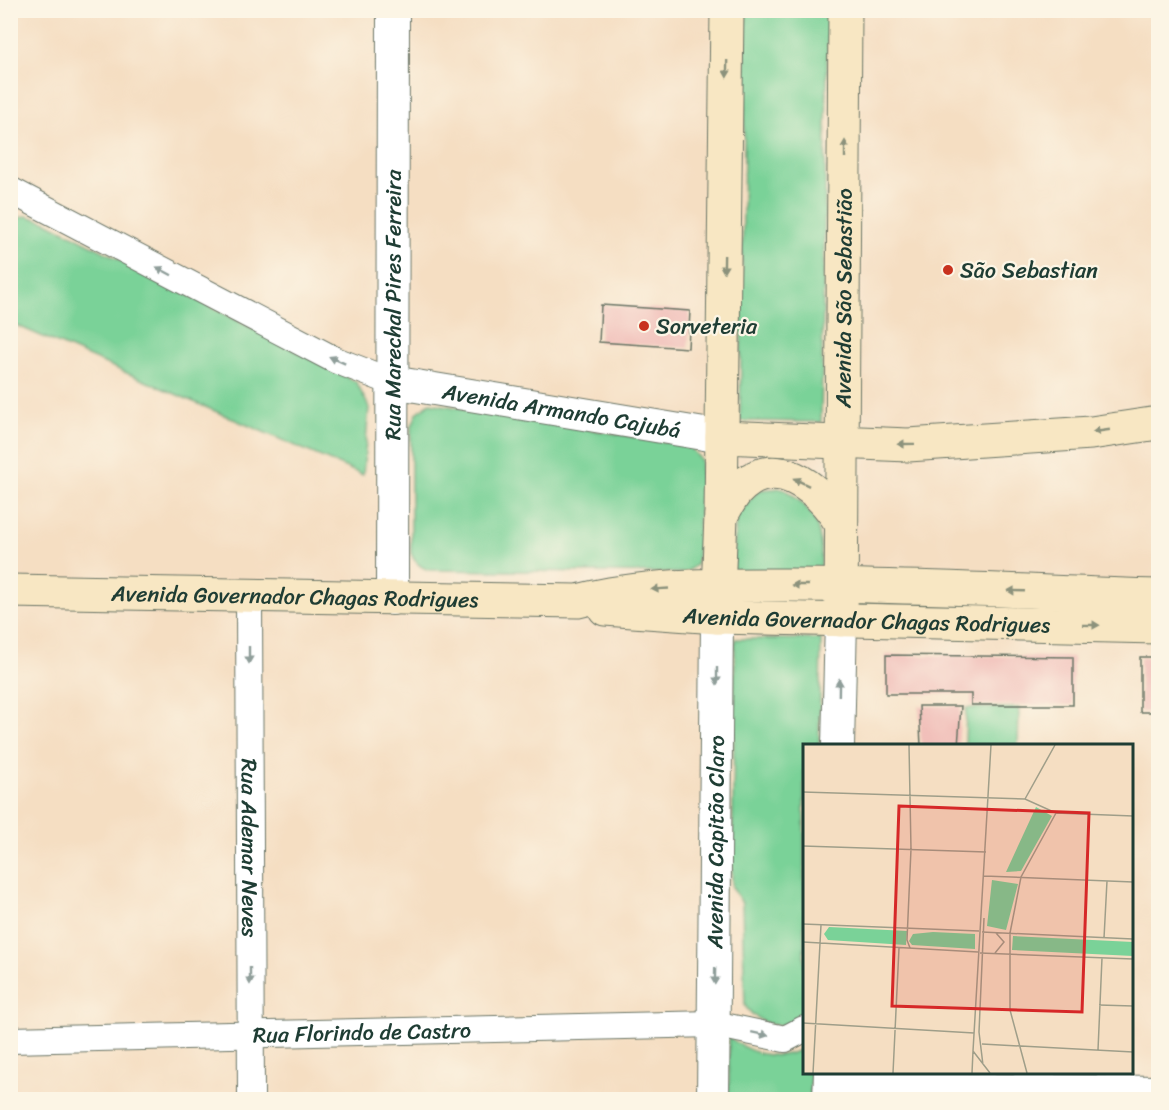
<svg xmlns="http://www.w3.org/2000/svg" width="1169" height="1110" viewBox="0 0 1169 1110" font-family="Sriracha,sans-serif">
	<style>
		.green { fill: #7ad298; stroke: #4c8866; stroke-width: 1.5 }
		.building { fill: #eeb0ad }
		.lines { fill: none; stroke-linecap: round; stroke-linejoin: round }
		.minor-casing { stroke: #6a7566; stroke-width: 28 }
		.tertiary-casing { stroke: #6a7566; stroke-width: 34 }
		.secondary-casing { stroke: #6a7566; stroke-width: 35 }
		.minor { stroke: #fff; stroke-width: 26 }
		.tertiary { stroke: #fff; stroke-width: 32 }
		.secondary { stroke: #f8e7c3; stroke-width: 33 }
		.oneway { fill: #8c927c }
		.oneway2 { fill: #8f9e9a }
		.poi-dot { fill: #c8321e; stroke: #fcf5e5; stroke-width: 2 }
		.labels { text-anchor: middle; stroke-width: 4.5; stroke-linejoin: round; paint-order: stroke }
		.poi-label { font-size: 22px; fill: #1f3d34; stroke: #fcf5e5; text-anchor: start }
		.street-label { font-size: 22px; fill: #1f3d34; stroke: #fcf5e5 }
		.inset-road { fill: none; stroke: #9f9e89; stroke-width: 1.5 }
		.view { fill: #d62828; fill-opacity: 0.15; stroke: #d62828; stroke-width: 3 }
		.inset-edge { fill: none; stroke: #1f3d34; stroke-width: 3 }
	</style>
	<rect width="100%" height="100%" fill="#fcf5e5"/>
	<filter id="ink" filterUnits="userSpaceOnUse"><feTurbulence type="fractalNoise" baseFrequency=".0167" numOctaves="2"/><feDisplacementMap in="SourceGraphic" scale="12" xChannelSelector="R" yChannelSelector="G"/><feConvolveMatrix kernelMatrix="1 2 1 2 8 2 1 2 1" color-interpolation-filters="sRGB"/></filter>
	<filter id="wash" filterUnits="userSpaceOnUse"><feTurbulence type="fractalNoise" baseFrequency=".008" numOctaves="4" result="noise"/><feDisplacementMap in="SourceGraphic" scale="24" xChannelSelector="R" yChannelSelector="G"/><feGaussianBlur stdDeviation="1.35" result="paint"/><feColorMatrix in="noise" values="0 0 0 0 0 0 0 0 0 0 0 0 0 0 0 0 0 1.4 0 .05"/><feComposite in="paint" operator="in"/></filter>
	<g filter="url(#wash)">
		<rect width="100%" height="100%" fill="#f5dec2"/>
		<!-- green -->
		<g class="green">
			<path d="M746,11H828L821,422L740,421Z"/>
			<path d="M26,216L47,222L356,382L369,407L363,475L11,323V231L15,219Z"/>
			<path d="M430,403L689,446L701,460L697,564L685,573L429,570C419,567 414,562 411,553V429L417,413Z"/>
			<path d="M782,488C820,511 822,533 821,574L733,575L736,516L759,490Z"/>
			<path d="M735,639H821L819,745L804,746V1016C783,1031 761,1027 745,1006L742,903L732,887Z"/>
			<path d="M966,708H1019L1018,745H965Z"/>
			<path d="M729,1037C752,1055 777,1062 804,1048V1072L811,1073L810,1099L729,1100Z"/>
		</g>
		<g id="blocks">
			<!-- building -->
			<g class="building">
				<path d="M601,305L690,311L688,348L599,342Z"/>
				<path d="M886,655L1073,657V705H971V694H886Z"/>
				<rect x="1140" y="657" width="18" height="55"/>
				<path d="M919,706H961L958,746H921Z"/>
			</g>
		</g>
	</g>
	<g filter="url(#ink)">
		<use href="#blocks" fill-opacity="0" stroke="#6a7566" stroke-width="1.5"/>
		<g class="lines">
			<!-- minor casing -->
			<g class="minor-casing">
				<g id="minor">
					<path d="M10,190L335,360L392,382"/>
					<path id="s1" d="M249,596L251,1100"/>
					<path id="s2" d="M10,1040L714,1024L785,1039L804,1029"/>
					<path d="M830,1084L1158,1089"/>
				</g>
			</g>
			<!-- tertiary casing -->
			<g class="tertiary-casing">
				<g id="tertiary">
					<path id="s3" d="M392,382L722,437"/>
					<path id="s4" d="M392,599L393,10"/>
					<path d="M838,746L841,620"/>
					<path id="s5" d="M713,1100L717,617"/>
					<path d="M829,1100L830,1072"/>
				</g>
			</g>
			<!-- secondary casing -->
			<g class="secondary-casing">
				<g id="secondary">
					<path d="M722,437L908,445L1091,433L1158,423"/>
					<path d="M721,516C726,508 730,499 736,492C774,450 818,487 841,523"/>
					<path id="s6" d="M10,591L578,601C647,583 720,585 790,585C913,585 1036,592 1158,596"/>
					<path id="s7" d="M605,609L717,617L1158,627"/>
					<path d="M717,617L721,516L727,10"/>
					<path id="s8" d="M841,620L845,10"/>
				</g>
			</g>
			<!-- minor -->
			<use href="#minor" class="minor"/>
			<!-- tertiary -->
			<use href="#tertiary" class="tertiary"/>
			<!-- secondary -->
			<use href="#secondary" class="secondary"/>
		</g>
		<!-- one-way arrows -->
		<defs><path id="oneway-solid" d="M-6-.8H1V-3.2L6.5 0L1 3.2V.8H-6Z" transform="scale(1.5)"/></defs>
		<g class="oneway">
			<use href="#oneway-solid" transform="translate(727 69) rotate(91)"/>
			<use href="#oneway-solid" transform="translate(845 149) rotate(-90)"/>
			<use href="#oneway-solid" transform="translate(724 264) rotate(91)"/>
			<use href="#oneway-solid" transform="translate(1101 431) rotate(172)"/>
			<use href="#oneway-solid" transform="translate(906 444) rotate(179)"/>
			<use href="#oneway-solid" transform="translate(801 482) rotate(-154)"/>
			<use href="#oneway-solid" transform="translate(800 585) rotate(180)"/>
			<use href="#oneway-solid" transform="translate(660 589) rotate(177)"/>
			<use href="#oneway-solid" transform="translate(1016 591) rotate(-178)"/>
			<use href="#oneway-solid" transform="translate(1091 625) rotate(1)"/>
		</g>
		<g class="oneway2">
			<use href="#oneway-solid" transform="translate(164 271) rotate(-152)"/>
			<use href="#oneway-solid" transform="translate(337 360) rotate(-156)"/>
			<use href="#oneway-solid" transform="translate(249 655) rotate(90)"/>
			<use href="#oneway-solid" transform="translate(717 676) rotate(90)"/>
			<use href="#oneway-solid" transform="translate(839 687) rotate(-89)"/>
			<use href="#oneway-solid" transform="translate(250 976) rotate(90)"/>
			<use href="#oneway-solid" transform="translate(715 976) rotate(91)"/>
			<use href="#oneway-solid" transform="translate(760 1034) rotate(12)"/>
		</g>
	</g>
	<!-- markers -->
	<g class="poi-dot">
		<circle cx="948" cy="270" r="6"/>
		<circle cx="644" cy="326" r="6"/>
	</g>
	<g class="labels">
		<!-- poi labels -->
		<g class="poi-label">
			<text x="960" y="278">São Sebastian</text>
			<text x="656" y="334">Sorveteria</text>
		</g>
		<!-- street labels -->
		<g class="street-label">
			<text dy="8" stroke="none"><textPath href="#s8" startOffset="322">Avenida São Sebastião</textPath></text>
			<text dy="8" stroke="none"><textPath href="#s4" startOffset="294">Rua Marechal Pires Ferreira</textPath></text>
			<text dy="8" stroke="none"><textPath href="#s3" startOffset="172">Avenida Armando Cajubá</textPath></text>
			<text dy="8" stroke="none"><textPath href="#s6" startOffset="285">Avenida Governador Chagas Rodrigues</textPath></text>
			<text dy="8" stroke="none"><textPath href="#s7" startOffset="262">Avenida Governador Chagas Rodrigues</textPath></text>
			<text dy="8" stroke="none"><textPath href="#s5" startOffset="258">Avenida Capitão Claro</textPath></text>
			<text dy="8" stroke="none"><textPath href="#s1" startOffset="252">Rua Ademar Neves</textPath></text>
			<text dy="8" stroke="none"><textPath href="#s2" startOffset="352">Rua Florindo de Castro</textPath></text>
		</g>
	</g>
	<!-- overview -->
	<g transform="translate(803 744)">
		<rect width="330" height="330" fill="#f5dec2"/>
		<path d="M233,63L249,72L218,127L203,128ZM189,136L215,140L203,186L184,182ZM26,183L104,187L103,201L25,196L21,190ZM130,188L172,190V205L109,201L106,197L110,190ZM210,192L330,198V212L209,206Z" fill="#7ad298"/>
		<path class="inset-road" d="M106,1L108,105L104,196L107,204M0,48L222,55L253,69L330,72M222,55L252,1M0,102L183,108M181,132L330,138M0,180L176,187M179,188L330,195M207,189L218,133L253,69M207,189V266L224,329M301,194L304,137M0,198L175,208M177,209L330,215M192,209L201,198L193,189M296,261L330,262M0,279L171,289M179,300L330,308M295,306L299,214M180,321L176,288L181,174M10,329L18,181M90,329L96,204M169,329L170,307M187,329L170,307L188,1"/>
		<path class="view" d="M96,62L286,69L279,268L89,262Z"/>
		<rect width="330" height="330" class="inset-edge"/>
	</g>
	<!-- margin -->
	<rect width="1169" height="1110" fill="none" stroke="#fcf5e5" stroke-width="36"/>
</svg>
